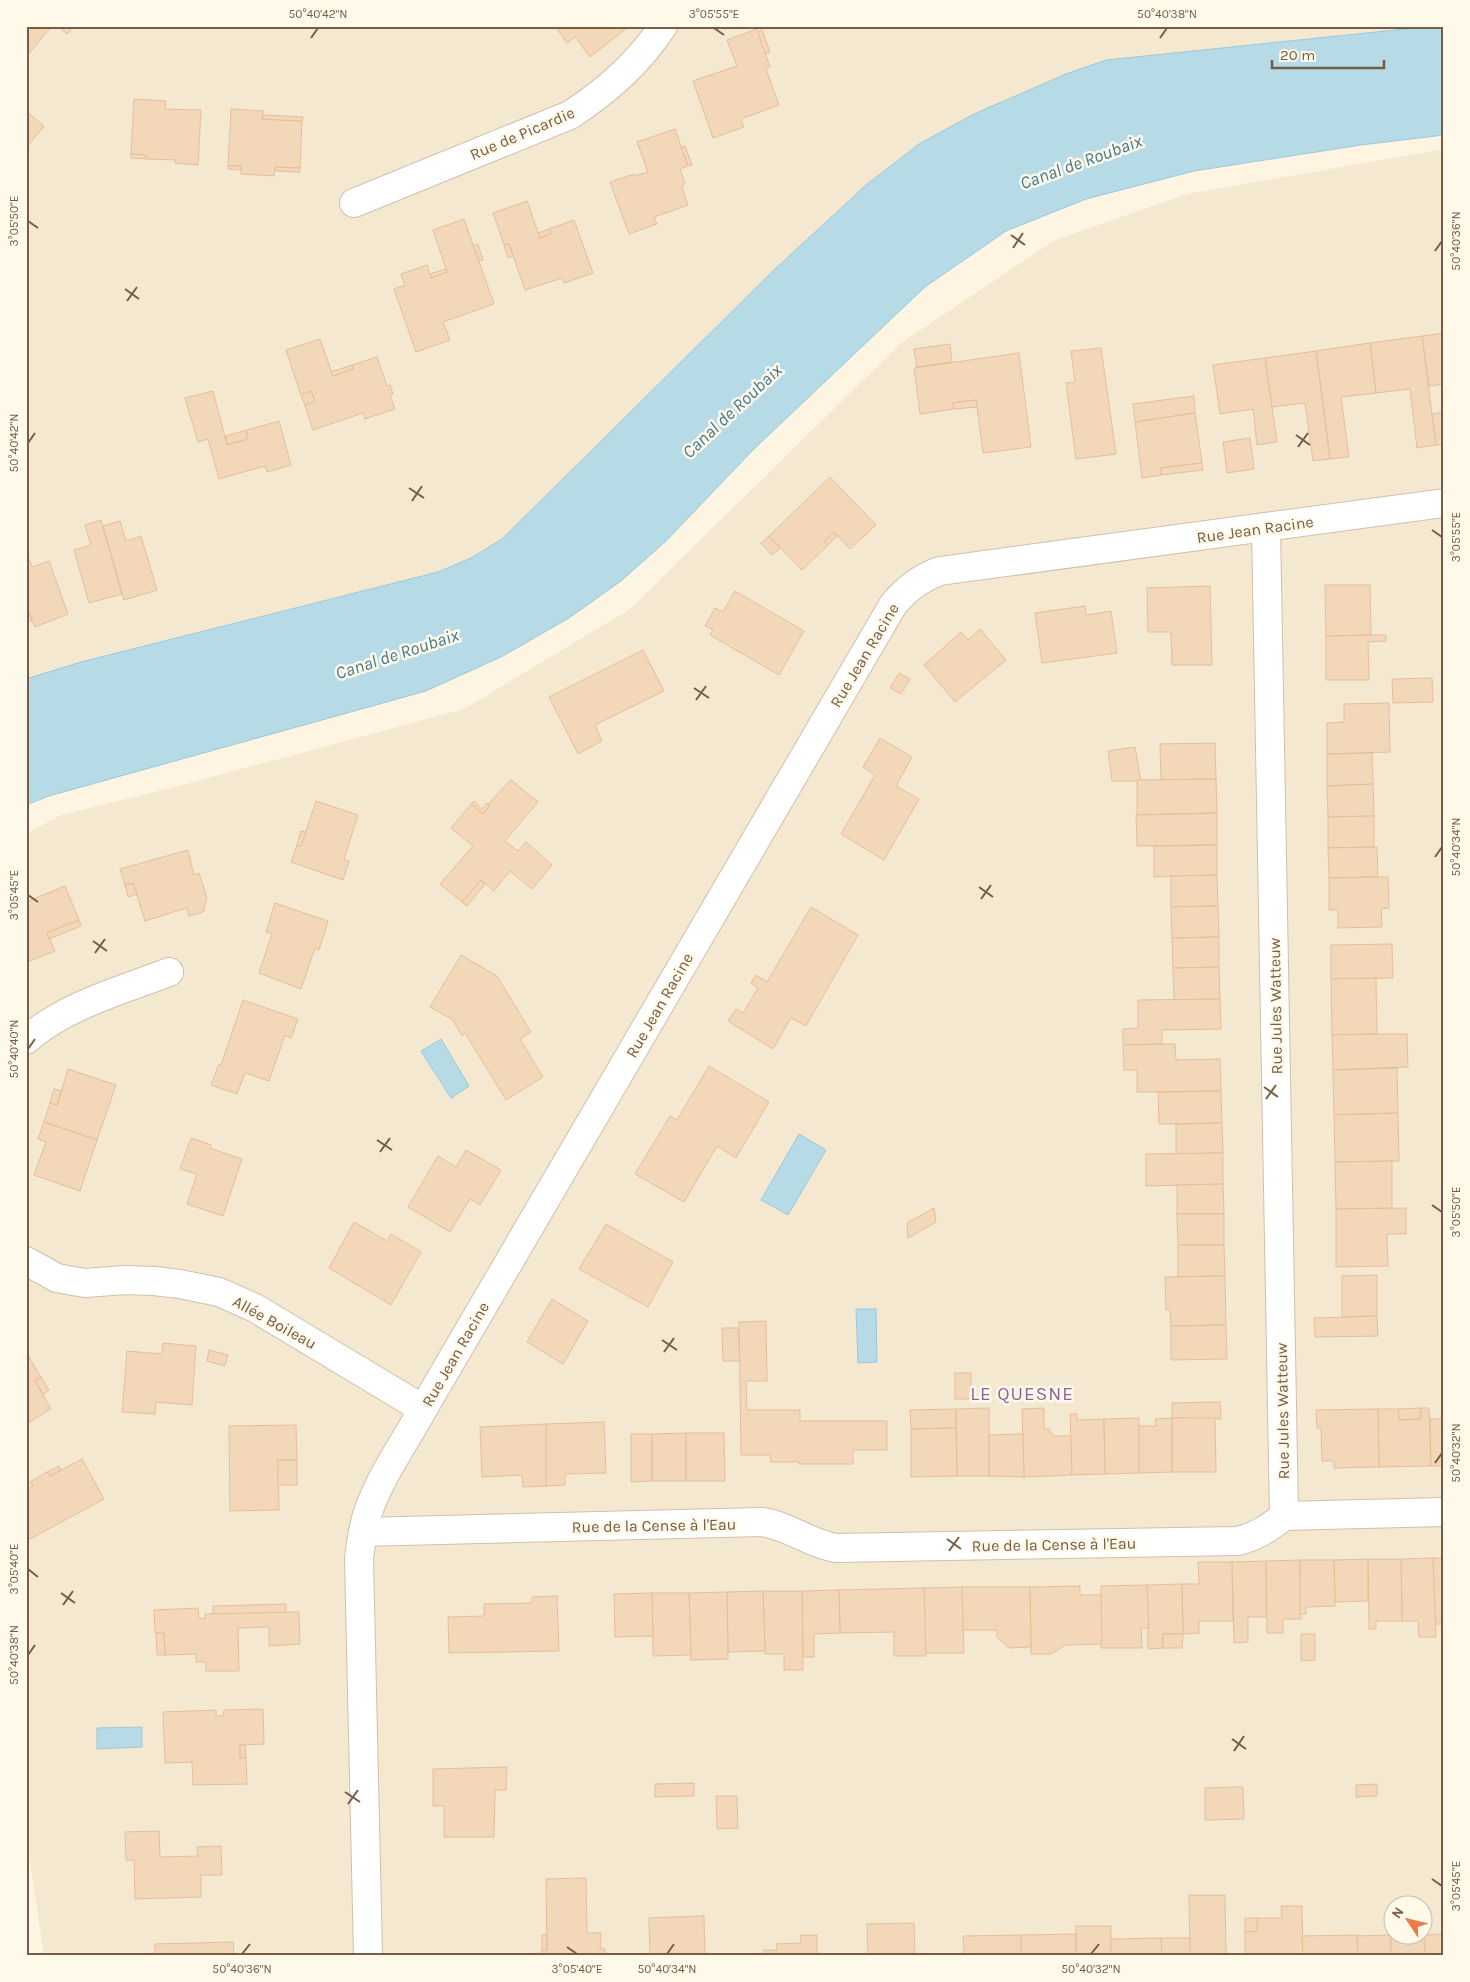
<svg xmlns="http://www.w3.org/2000/svg" width="1470" height="1982" viewBox="0 0 1470 1982" font-family="Karla,sans-serif">
	<style>
		.residential { fill: #f4e8d0; fill-rule: evenodd }
		.water { fill: #b6dae6; stroke: #9dc8d8 }
		.building { fill: #f2d7b9; stroke: #e5bf99 }
		.lines { fill: none; stroke-linecap: round; stroke-linejoin: round }
		.minor-casing { stroke: #d0c0ac; stroke-width: 30 }
		.minor { stroke: #fff; stroke-width: 28 }
		.ticks { fill: none; stroke: #755d48; stroke-width: 2 }
		.labels { text-anchor: middle; stroke-width: 5; stroke-linejoin: round; paint-order: stroke }
		.street-label { font-size: 16px; fill: #755d48; stroke: #fff9e9 }
		.water-label { font-size: 18px; font-style: italic; fill: #447a90; stroke: #fff9e9 }
		.quarter-label { font-size: 19px; letter-spacing: 1px; fill: #8c6398; stroke: #fff9e9 }
		.neatline { fill: none; stroke: #755d48; stroke-width: 2 }
		.ticks-label { font-size: 12px; text-anchor: middle; fill: #755d48 }
	</style>
	<rect width="100%" height="100%" fill="#fdf5e2"/>
	<!-- residential -->
	<g class="residential">
		<path d="M26,26H1434L1106,60L919,144L866,185L774,270L502,539L471,558L438,572L81,662L26,679Z"/>
		<path d="M1444,149V1956H44L26,1833V834L61,815L186,784L464,709L629,610L901,343L1055,240L1187,194ZM1392,1904H1422V1934H1392Z"/>
	</g>
	<!-- water -->
	<g class="water">
		<path d="M1434,26H1444V135L1361,145L1194,171L1086,199L1006,231L925,287L753,450L666,541L621,581L569,618L503,656L426,691L49,796L26,805V679L81,662L438,572L471,558L502,539L774,270L866,185L919,144L974,114L1066,74L1106,60Z"/>
		<path d="M441,1039L469,1086L451,1098L421,1051Z"/>
		<path d="M799,1134L826,1150L788,1215L761,1200Z"/>
		<path d="M856,1309H876L877,1362L858,1363Z"/>
		<path d="M142,1727V1747L97,1749V1728Z"/>
	</g>
	<!-- building -->
	<g class="building">
		<path d="M26,26H52L26,57Z"/>
		<path d="M58,26H74L67,34Z"/>
		<path d="M555,26H626L627,28L590,57L575,37L567,43Z"/>
		<path d="M757,29L770,67L766,69L779,105L741,119L744,127L713,138L693,81L737,66L727,40Z"/>
		<path d="M762,30L770,52L765,54L758,32Z"/>
		<path d="M134,99L166,101L165,109L201,110L198,165L175,163V160L146,159V155L131,154Z"/>
		<path d="M231,109L263,111L262,119L302,121L300,168L275,167L274,176L241,174V166H228Z"/>
		<path d="M26,111L44,126L26,148Z"/>
		<path d="M263,115L303,117L302,121L262,119Z"/>
		<path d="M675,129L688,166L680,169L685,183L682,188L688,205L654,217L657,224L629,234L610,182L634,174L635,176L648,172L637,142Z"/>
		<path d="M685,146L692,165L688,166L681,147Z"/>
		<path d="M131,154L146,155V159L131,158Z"/>
		<path d="M228,166H241V170L228,169Z"/>
		<path d="M275,167L300,168V172L275,171Z"/>
		<path d="M527,201L540,238L551,234L549,229L574,220L593,273L564,283L562,278L525,290L509,244L504,245L493,213Z"/>
		<path d="M464,219L494,304L443,322L450,340L416,352L394,289L405,285L401,274L427,265L431,278L447,272L433,230Z"/>
		<path d="M549,229L551,234L540,238L538,233Z"/>
		<path d="M478,244L483,260L479,261L473,246Z"/>
		<path d="M509,244L513,256L508,258L504,245Z"/>
		<path d="M446,269L447,272L431,278L430,274Z"/>
		<path d="M1444,333V384L1429,386L1422,336Z"/>
		<path d="M1422,336L1436,445L1417,448L1410,389L1376,393L1370,343Z"/>
		<path d="M320,339L333,376L353,369L352,365L377,357L387,386L390,385L393,394L390,395L395,409L365,419L363,413L313,430L305,405L315,401L311,391L301,395L286,350Z"/>
		<path d="M1370,343L1376,393L1341,397L1349,457L1330,459L1316,351Z"/>
		<path d="M950,344L952,362L917,367L914,349Z"/>
		<path d="M1101,348L1116,454L1076,459L1066,383L1075,382L1071,351Z"/>
		<path d="M1316,351L1330,459L1313,461L1305,403L1272,407L1265,358Z"/>
		<path d="M1019,353L1031,447L983,453L976,400L953,403L954,409L920,414L914,368Z"/>
		<path d="M1265,358L1277,442L1257,445L1253,409L1220,414L1213,365Z"/>
		<path d="M352,365L353,369L333,376L331,372Z"/>
		<path d="M213,391L227,445L247,439V430L279,421L291,465L267,472L265,466L219,479L208,439L198,442L185,398Z"/>
		<path d="M311,391L315,401L305,405L301,395Z"/>
		<path d="M1194,396L1195,413L1135,422L1133,404Z"/>
		<path d="M976,400L977,407L954,409L953,403Z"/>
		<path d="M1444,412V444L1436,445L1432,414Z"/>
		<path d="M1195,413L1202,463L1161,468V475L1142,478L1135,422Z"/>
		<path d="M247,430V439L227,445L226,436Z"/>
		<path d="M1250,438L1254,469L1227,473L1223,442Z"/>
		<path d="M1202,463L1203,470L1161,475V468Z"/>
		<path d="M830,477L876,525L850,549L834,532L824,542L828,545L802,570L769,536Z"/>
		<path d="M101,520L122,594L89,603L74,550L91,545L85,525Z"/>
		<path d="M120,521L126,541L141,536L157,590L124,600L103,526Z"/>
		<path d="M834,532L837,536L828,545L824,542Z"/>
		<path d="M769,536L780,548L772,555L761,543Z"/>
		<path d="M26,551L32,567L49,561L68,614L35,627L26,605Z"/>
		<path d="M1325,585H1370L1371,635L1326,636Z"/>
		<path d="M1210,586L1212,665H1172L1171,632H1148L1147,588Z"/>
		<path d="M735,591L804,631L779,675L710,635L713,630L705,626L715,608L723,612Z"/>
		<path d="M26,605L32,621L26,623Z"/>
		<path d="M1085,606L1086,615L1111,611L1117,653L1042,663L1035,613Z"/>
		<path d="M980,629L1006,660L955,702L924,665L961,632L968,640Z"/>
		<path d="M1371,635H1386V641L1368,642L1369,680H1326V636Z"/>
		<path d="M643,650L664,691L595,725L602,741L578,754L549,697Z"/>
		<path d="M899,673L910,679L901,694L890,688Z"/>
		<path d="M1432,678L1433,702L1393,703L1392,679Z"/>
		<path d="M1389,703L1390,752L1327,754V723L1344,722V704Z"/>
		<path d="M880,738L912,757L896,786L919,799L884,860L841,834L875,775L863,767Z"/>
		<path d="M1215,743L1216,779L1161,780L1160,744Z"/>
		<path d="M1135,747L1141,781H1112L1108,751Z"/>
		<path d="M1372,753L1373,784L1327,786V754Z"/>
		<path d="M1216,779L1217,813L1137,815V780Z"/>
		<path d="M511,780L538,802L505,841L518,851L526,842L552,865L532,889L510,871L494,891L481,880L462,902L440,884L473,846L451,828L471,804L483,814L490,805L488,804Z"/>
		<path d="M1373,784L1374,816L1328,817L1327,786Z"/>
		<path d="M316,801L358,815L344,859L349,861L343,880L291,862L297,845L301,846Z"/>
		<path d="M474,801L482,809L487,803L490,805L483,814L471,804Z"/>
		<path d="M1217,813V845L1137,846L1136,815Z"/>
		<path d="M1374,816V847L1328,848V817Z"/>
		<path d="M301,831L306,832L301,846L297,845Z"/>
		<path d="M1217,845V875L1154,877V846Z"/>
		<path d="M1374,847H1377L1378,877L1329,878L1328,848Z"/>
		<path d="M188,850L194,875L199,873L207,898L203,912L189,916L187,908L145,921L133,883L125,885L120,869Z"/>
		<path d="M1217,875L1218,906L1171,907V876Z"/>
		<path d="M1378,877H1388L1389,908L1381,909L1382,927L1338,928V910H1329V878Z"/>
		<path d="M481,880L485,884L467,906L462,902Z"/>
		<path d="M133,883L137,894L128,897L125,885Z"/>
		<path d="M65,886L79,920L47,933L55,951L27,962L26,902Z"/>
		<path d="M275,903L328,921L319,950L315,948L301,989L259,973L272,934L266,932Z"/>
		<path d="M1218,906L1219,937L1172,938L1171,907Z"/>
		<path d="M811,907L858,935L806,1026L791,1018L773,1049L728,1021L736,1009L743,1013L758,988L751,983L756,975L767,982Z"/>
		<path d="M79,920L81,926L49,939L47,933Z"/>
		<path d="M1219,937V967L1173,968L1172,938Z"/>
		<path d="M1392,944L1393,978L1331,979V945Z"/>
		<path d="M461,955L497,976L531,1032L520,1039L543,1077L506,1100L465,1033L462,1036L453,1020L430,1007Z"/>
		<path d="M1219,967L1220,999L1174,1000L1173,968Z"/>
		<path d="M1376,978L1377,1034L1332,1035L1331,979Z"/>
		<path d="M1220,999L1221,1029L1162,1030V1044L1123,1045V1029L1138,1028V1000Z"/>
		<path d="M243,1000L298,1019L291,1038L285,1035L269,1081L245,1073L237,1094L211,1085L219,1064L221,1065Z"/>
		<path d="M1377,1034H1407L1408,1067L1333,1070L1332,1035Z"/>
		<path d="M1175,1044L1176,1060L1220,1059L1221,1091L1137,1092V1070H1124L1123,1045Z"/>
		<path d="M709,1066L769,1102L736,1158L717,1146L684,1202L635,1174L670,1116L677,1120Z"/>
		<path d="M1397,1068L1398,1113L1334,1115L1333,1070Z"/>
		<path d="M68,1069L116,1085L97,1140L44,1122L50,1103L57,1105Z"/>
		<path d="M54,1089L61,1091L57,1105L50,1103Z"/>
		<path d="M1221,1091L1222,1123L1159,1124L1158,1092Z"/>
		<path d="M1398,1113L1399,1161L1335,1162L1334,1115Z"/>
		<path d="M44,1122L97,1140L80,1191L34,1175L46,1142L38,1139Z"/>
		<path d="M1222,1123L1223,1153L1176,1154V1124Z"/>
		<path d="M191,1138L211,1145L210,1148L242,1159L223,1216L187,1204L197,1174L180,1169Z"/>
		<path d="M466,1150L501,1170L480,1205L470,1199L450,1232L408,1207L438,1156L456,1167Z"/>
		<path d="M1223,1153V1184L1146,1186V1154Z"/>
		<path d="M1392,1161V1208L1336,1209L1335,1162Z"/>
		<path d="M1223,1184L1224,1214H1177V1185Z"/>
		<path d="M934,1208L936,1222L908,1238L907,1223Z"/>
		<path d="M1406,1208V1234H1387L1388,1266L1336,1267V1209Z"/>
		<path d="M1177,1214H1224V1245H1178Z"/>
		<path d="M354,1222L387,1241L391,1234L421,1252L391,1305L329,1268Z"/>
		<path d="M606,1224L673,1262L648,1307L579,1269Z"/>
		<path d="M1178,1245H1224L1225,1276L1178,1277Z"/>
		<path d="M1377,1275V1316L1342,1317V1276Z"/>
		<path d="M1225,1276L1226,1325L1171,1326L1170,1310H1166L1165,1277Z"/>
		<path d="M552,1299L588,1321L563,1364L527,1342Z"/>
		<path d="M1377,1316L1378,1336L1315,1337L1314,1318Z"/>
		<path d="M766,1321L767,1381H746L747,1410H800V1421H887V1450H853V1464H799V1462H771L770,1455H741L739,1322Z"/>
		<path d="M1226,1325L1227,1359L1171,1360V1326Z"/>
		<path d="M722,1328H738L740,1361H723Z"/>
		<path d="M163,1343L196,1346L192,1405L156,1402L155,1414L122,1412L127,1351L162,1354Z"/>
		<path d="M209,1350L228,1355L225,1366L207,1361Z"/>
		<path d="M26,1352L41,1377L35,1381L51,1409L26,1424Z"/>
		<rect x="955" y="1373" width="16" height="26"/>
		<path d="M41,1377L49,1390L43,1394L35,1381Z"/>
		<path d="M1220,1402L1221,1419L1172,1418V1403Z"/>
		<path d="M989,1408V1476H957L956,1409Z"/>
		<path d="M1044,1408V1429H1049L1053,1436H1071L1072,1475L1024,1477L1022,1409Z"/>
		<path d="M1421,1408V1419L1399,1420L1398,1409Z"/>
		<path d="M1421,1408H1429L1431,1466L1379,1467L1378,1409H1398L1399,1420L1421,1419Z"/>
		<path d="M956,1409V1428L911,1429L910,1410Z"/>
		<path d="M1378,1409L1379,1467L1334,1468V1461H1322L1321,1428H1317L1316,1410Z"/>
		<path d="M1070,1414H1077V1420L1104,1419L1105,1474L1072,1475Z"/>
		<path d="M1139,1418V1473L1105,1474L1104,1419Z"/>
		<path d="M1172,1418V1472L1139,1473V1426H1156L1155,1419Z"/>
		<path d="M1172,1418H1215L1216,1472H1172Z"/>
		<path d="M1430,1419H1444V1466H1431Z"/>
		<path d="M604,1422L606,1473L565,1474V1485L546,1486V1424Z"/>
		<path d="M546,1424V1486L523,1487L522,1475L482,1477L480,1427Z"/>
		<path d="M296,1425L297,1460H278L279,1510L230,1511L229,1426Z"/>
		<path d="M956,1428L957,1476L911,1477V1429Z"/>
		<path d="M686,1433V1481H652V1434Z"/>
		<path d="M686,1433H724L725,1481H686Z"/>
		<path d="M631,1434H652V1481L631,1482Z"/>
		<path d="M1023,1434L1024,1477L989,1476V1435Z"/>
		<path d="M82,1459L104,1499L30,1539L26,1533V1490L33,1486L30,1482L47,1472L50,1476Z"/>
		<rect x="278" y="1460" width="19" height="25"/>
		<path d="M59,1466L61,1470L50,1476L47,1472Z"/>
		<path d="M1433,1558H1444V1624H1435Z"/>
		<path d="M1433,1558L1436,1637H1419L1418,1621H1402L1401,1559Z"/>
		<path d="M1368,1559H1401L1402,1621H1376V1629H1369Z"/>
		<path d="M1368,1559V1601L1335,1602L1334,1560Z"/>
		<path d="M1300,1560L1301,1619H1283V1633H1267L1266,1561Z"/>
		<path d="M1300,1560H1334L1335,1606L1306,1607V1614H1300Z"/>
		<path d="M1266,1561V1617H1248V1642L1234,1643L1232,1562Z"/>
		<path d="M1198,1562H1232L1233,1621H1199V1633L1183,1634L1182,1584H1199Z"/>
		<path d="M1182,1584L1183,1634H1163V1648L1148,1649L1147,1585Z"/>
		<path d="M1147,1585L1149,1628H1141L1142,1648H1101V1586Z"/>
		<path d="M1080,1586V1595H1101L1102,1644L1066,1645L1051,1654H1031L1030,1587Z"/>
		<path d="M962,1587L964,1653H925L924,1588Z"/>
		<path d="M962,1587H1030L1031,1647L1009,1648L997,1637V1630H963Z"/>
		<path d="M924,1588L926,1656H894V1632L840,1633L839,1590Z"/>
		<path d="M839,1590L840,1633L814,1634V1657H803L802,1591Z"/>
		<path d="M763,1591H802L803,1670H784V1654H765Z"/>
		<path d="M763,1591L765,1651L728,1652L727,1592Z"/>
		<path d="M727,1592L728,1659L691,1660L689,1593Z"/>
		<path d="M652,1593H689L691,1655L653,1656Z"/>
		<path d="M652,1593L653,1636L615,1637L614,1594Z"/>
		<path d="M557,1596L559,1651L449,1653L448,1617L484,1616V1604L532,1603V1597Z"/>
		<path d="M286,1604V1613L213,1614V1606Z"/>
		<path d="M198,1608L199,1618L205,1619V1614L299,1612L300,1644L269,1646V1627L238,1628L239,1671H206V1662H196V1654L165,1655L164,1633H155L154,1610Z"/>
		<path d="M156,1633H164L165,1655H157Z"/>
		<path d="M1163,1634H1183L1182,1648H1163Z"/>
		<path d="M1301,1634H1315V1660L1301,1661Z"/>
		<path d="M263,1709L264,1744L240,1745V1758L246,1757L247,1784L193,1785L192,1762L165,1763L163,1712L216,1710V1716H223L224,1710Z"/>
		<path d="M240,1745H245L246,1757L240,1758Z"/>
		<path d="M507,1767L506,1790H495L494,1837H444V1806H433V1769Z"/>
		<path d="M694,1783V1796L655,1797V1784Z"/>
		<path d="M1377,1784V1796L1356,1797V1785Z"/>
		<path d="M1236,1787H1243L1244,1819L1205,1820V1788Z"/>
		<path d="M716,1796H737L738,1828L717,1829Z"/>
		<path d="M159,1831L160,1857L198,1856L197,1847L221,1846L222,1875H201V1897L135,1899L134,1860H126L125,1832Z"/>
		<path d="M586,1878L587,1933H601L600,1948L605,1949V1956H537L542,1950H547L546,1879Z"/>
		<path d="M1189,1895H1225L1226,1956H1190Z"/>
		<path d="M1281,1906H1302L1303,1956H1245V1932L1257,1931V1918H1282Z"/>
		<path d="M1390,1914H1392V1934H1422L1424,1914V1935H1391Z"/>
		<path d="M704,1916L705,1956H650L649,1918Z"/>
		<path d="M1245,1918H1257V1931L1245,1932Z"/>
		<path d="M914,1923L915,1956H868L867,1924Z"/>
		<rect x="1076" y="1926" width="35" height="30"/>
		<path d="M1076,1934V1956H1021V1935Z"/>
		<path d="M1444,1934V1956H1425L1424,1935Z"/>
		<rect x="542" y="1935" width="5" height="15"/>
		<path d="M800,1935H817V1956H764V1950H777L776,1944L801,1943Z"/>
		<path d="M1021,1935V1956H964L963,1936Z"/>
		<path d="M1358,1935V1956H1303L1302,1936Z"/>
		<path d="M1391,1935V1956H1358L1357,1936Z"/>
		<path d="M1391,1935H1424L1425,1956H1391Z"/>
		<path d="M1161,1938L1162,1956H1111V1939Z"/>
		<path d="M1161,1938H1190V1956H1162Z"/>
		<path d="M233,1942L234,1956H155V1944Z"/>
	</g>
	<g class="lines">
		<!-- minor casing -->
		<g class="minor-casing">
			<g id="minor">
				<path d="M354,203L570,115C607,91 639,63 663,26"/>
				<path d="M1266,527L1284,1516"/>
				<path d="M26,1040C66,1005 120,991 169,972"/>
				<path d="M26,1261L57,1278L73,1281L85,1283L125,1280L154,1281L180,1284L219,1292L255,1308L423,1409"/>
				<path d="M363,1532L761,1522C788,1525 810,1544 836,1548L1237,1541C1256,1537 1269,1528 1284,1516L1444,1512"/>
				<path d="M368,1956L359,1558C361,1542 363,1527 368,1512C381,1475 405,1442 423,1409L893,605C906,589 920,578 940,571L1444,503"/>
			</g>
		</g>
		<!-- minor -->
		<use href="#minor" class="minor"/>
	</g>
	<!-- ticks -->
	<path class="ticks" d="M714,28L724,35M311,38L318,28M1160,38L1167,28M28,221L38,228M1011,235L1025,245M1013,248L1023,233M1435,251L1442,241M125,289L139,299M127,301L137,287M1296,435L1310,445M28,443L35,433M1298,447L1308,433M409,488L424,498M412,501L422,486M1432,530L1442,537M694,688L709,698M696,700L706,686M1435,857L1442,847M979,887L993,897M28,895L38,902M981,899L991,885M93,941L107,951M95,953L105,939M28,1049L35,1039M1264,1087L1278,1097M1266,1099L1276,1085M377,1140L392,1150M380,1152L390,1138M1432,1205L1442,1212M662,1340L677,1350M664,1352L674,1338M1435,1463L1442,1453M947,1539L961,1549M949,1551L959,1537M28,1569L38,1577M61,1593L75,1603M63,1605L73,1591M28,1655L35,1645M1232,1739L1246,1749M1234,1751L1244,1736M345,1792L360,1802M348,1804L358,1790M1432,1879L1442,1886M567,1947L577,1954M242,1954L250,1944M667,1954L674,1944M1091,1954L1099,1944"/>
	<g class="labels">
		<!-- street labels -->
		<g class="street-label">
			<text transform="translate(522 133) rotate(-23)" y="6">Rue de Picardie</text>
			<text transform="translate(1255 529) rotate(-8)" y="6">Rue Jean Racine</text>
			<text transform="translate(864 655) rotate(-59)" y="6">Rue Jean Racine</text>
			<text transform="translate(659 1005) rotate(-60)" y="6">Rue Jean Racine</text>
			<text transform="translate(1275 1006) rotate(-91)" y="6">Rue Jules Watteuw</text>
			<text transform="translate(275 1322) rotate(29)" y="6">Allée Boileau</text>
			<text transform="translate(455 1354) rotate(-60)" y="6">Rue Jean Racine</text>
			<text transform="translate(1282 1411) rotate(-91)" y="6">Rue Jules Watteuw</text>
			<text transform="translate(654 1525) rotate(-1)" y="6">Rue de la Cense à l'Eau</text>
			<text transform="translate(1054 1544) rotate(-1)" y="6">Rue de la Cense à l'Eau</text>
		</g>
		<!-- water labels -->
		<g class="water-label">
			<text transform="translate(1081 162) rotate(-20)" y="6">Canal de Roubaix</text>
			<text transform="translate(732 411) rotate(-43)" y="6">Canal de Roubaix</text>
			<text transform="translate(397 654) rotate(-18)" y="6">Canal de Roubaix</text>
		</g>
		<!-- quarter labels -->
		<g class="quarter-label">
			<text x="1022" y="1400">LE QUESNE</text>
		</g>
	</g>
	<!-- border -->
	<rect width="1470" height="1982" fill="none" stroke="#fff9e9" stroke-width="55"/>
	<!-- north arrow -->
	<g transform="translate(1408 1920) rotate(305)"><circle r="24" fill="#fff9e9" stroke="#c8bba9"/>
	<path d="M0-4L9 19L0 12L-9 19Z" fill="#e97c45"/>
	<text y="-8" font-size="14" font-weight="bold" text-anchor="middle" fill="#755d48">N</text>
	</g>
	<!-- scale -->
	<path d="M1272 60v8h112v-8" fill="none" stroke="#755d48" stroke-width="2.5"/>
	<text x="1280" y="60" font-size="15" fill="#755d48" stroke="#fff9e9" stroke-width="4" paint-order="stroke">20 m</text>
	<rect x="28" y="28" width="1414" height="1926" class="neatline"/>
	<g class="ticks-label">
		<text x="318" y="18">50°40'42"N</text>
		<text x="714" y="18">3°05'55"E</text>
		<text x="1167" y="18">50°40'38"N</text>
		<text transform="translate(14 221) rotate(-90)" y="4">3°05'50"E</text>
		<text transform="translate(1456 241) rotate(-90)" y="4">50°40'36"N</text>
		<text transform="translate(14 443) rotate(-90)" y="4">50°40'42"N</text>
		<text transform="translate(1456 537) rotate(-90)" y="4">3°05'55"E</text>
		<text transform="translate(1456 847) rotate(-90)" y="4">50°40'34"N</text>
		<text transform="translate(14 895) rotate(-90)" y="4">3°05'45"E</text>
		<text transform="translate(14 1049) rotate(-90)" y="4">50°40'40"N</text>
		<text transform="translate(1456 1212) rotate(-90)" y="4">3°05'50"E</text>
		<text transform="translate(1456 1453) rotate(-90)" y="4">50°40'32"N</text>
		<text transform="translate(14 1569) rotate(-90)" y="4">3°05'40"E</text>
		<text transform="translate(14 1655) rotate(-90)" y="4">50°40'38"N</text>
		<text transform="translate(1456 1886) rotate(-90)" y="4">3°05'45"E</text>
		<text x="242" y="1973">50°40'36"N</text>
		<text x="577" y="1973">3°05'40"E</text>
		<text x="667" y="1973">50°40'34"N</text>
		<text x="1091" y="1973">50°40'32"N</text>
	</g>
</svg>
